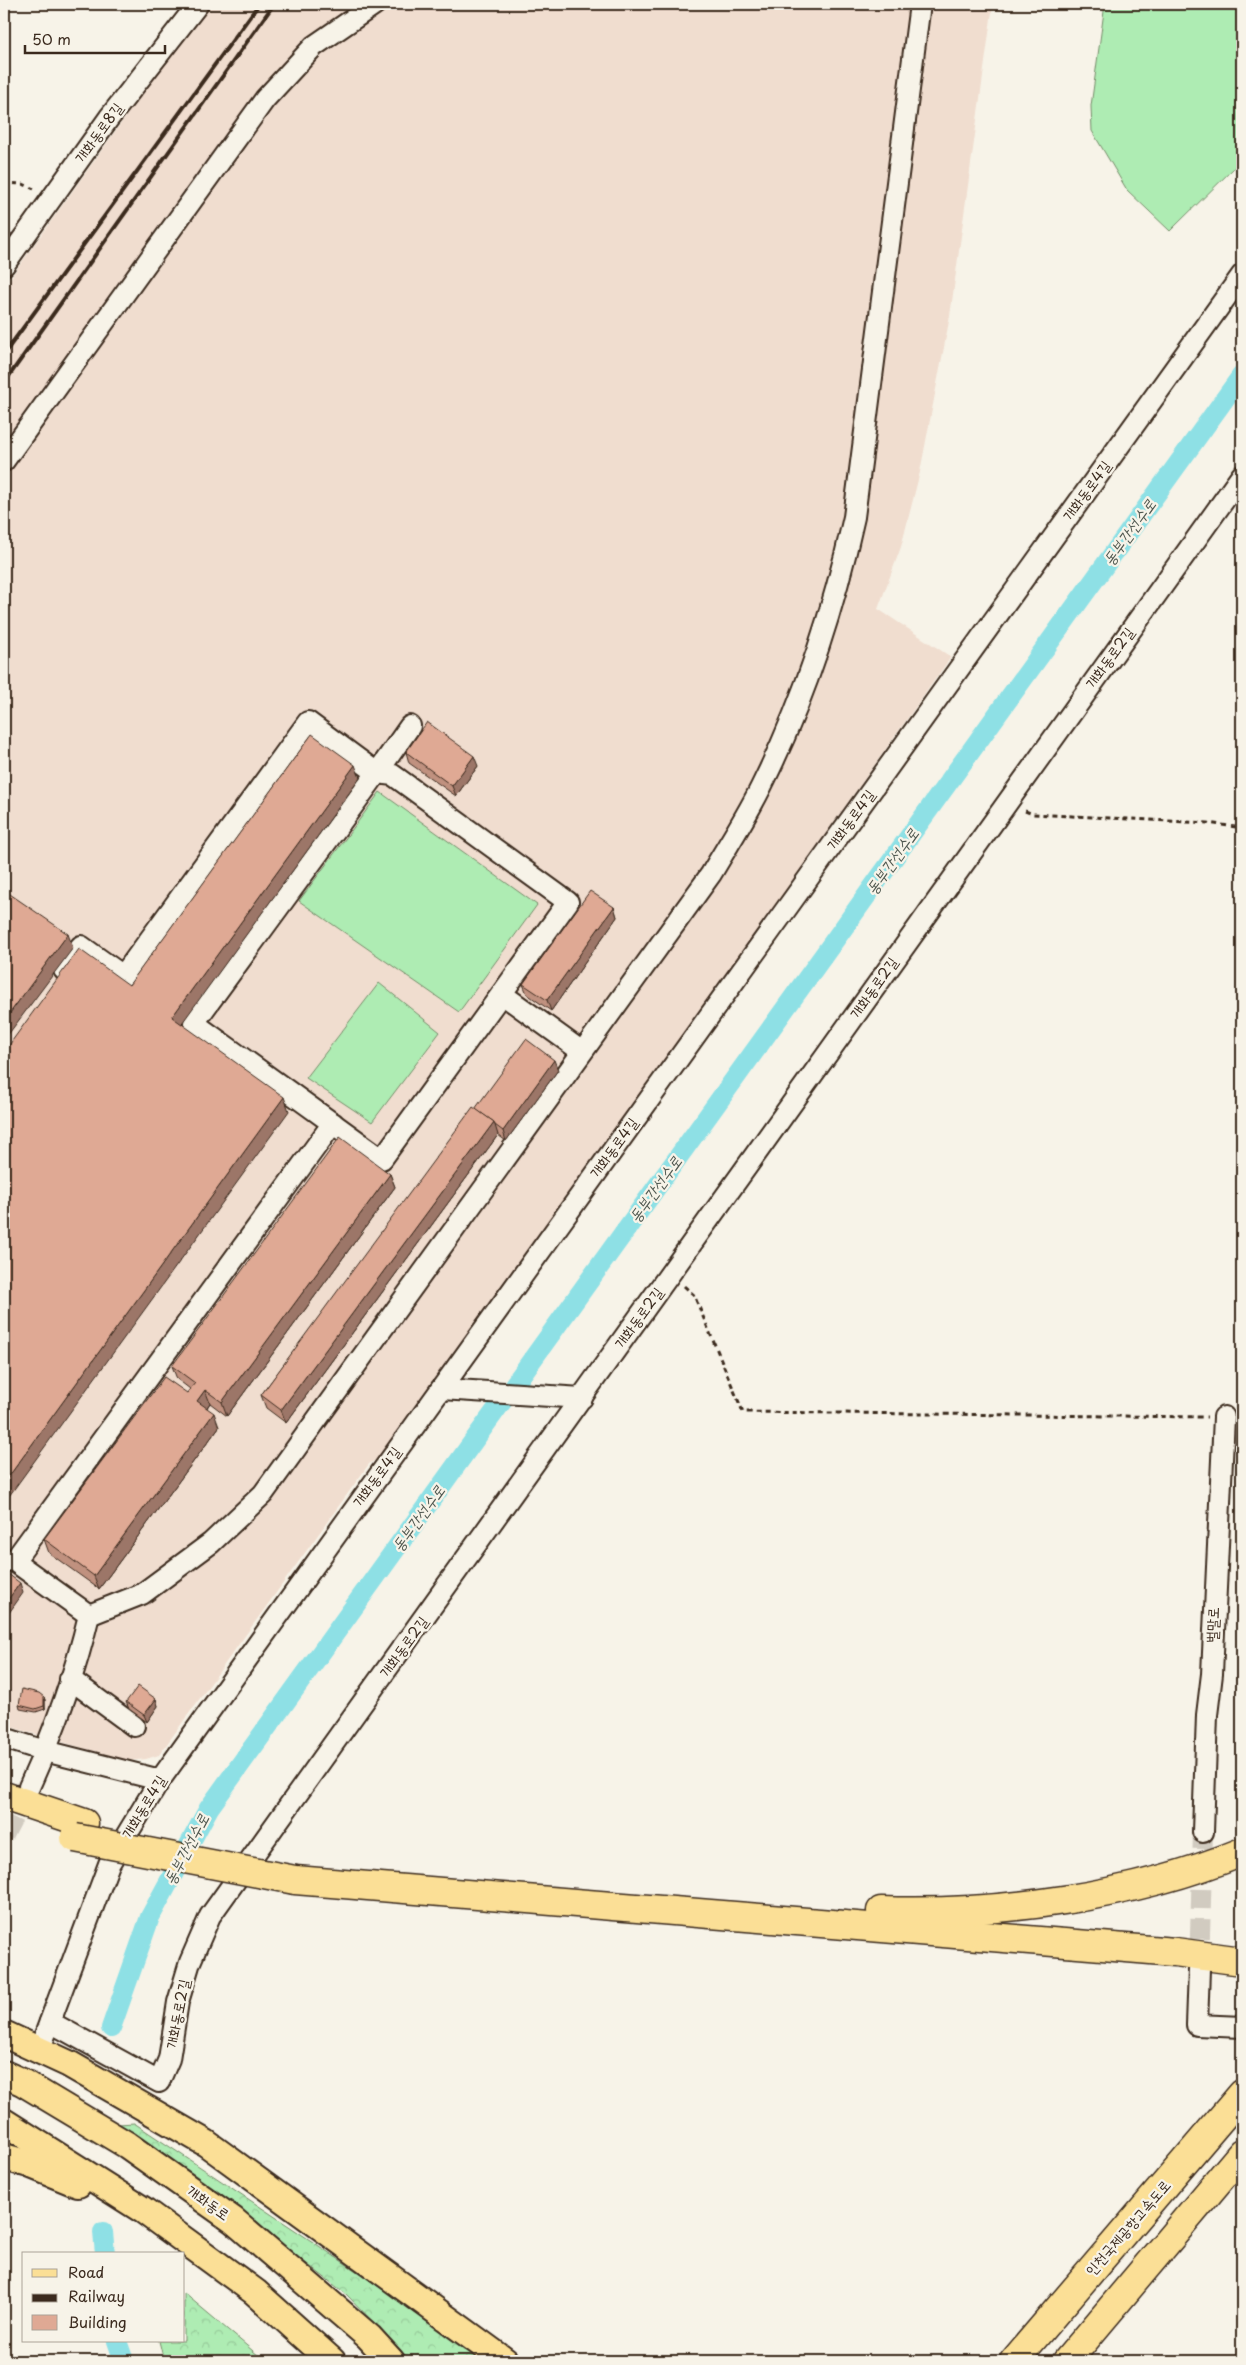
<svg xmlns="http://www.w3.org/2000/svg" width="1246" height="2365" viewBox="0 0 1246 2365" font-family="'Playpen Sans','Poor Story',sans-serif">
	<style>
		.built { fill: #f0ddcf }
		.forest { fill: url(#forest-crowns); stroke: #748b68 }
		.garden { fill: #aeecb3; stroke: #748b68 }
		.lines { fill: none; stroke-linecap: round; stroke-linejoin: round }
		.canal { stroke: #8ee0e5; stroke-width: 20 }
		.minor-tunnel { stroke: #d1cbc0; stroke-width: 20; stroke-dasharray: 20 10; stroke-linecap: butt }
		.minor-casing { stroke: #3b2a1e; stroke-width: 24 }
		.major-casing { stroke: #3b2a1e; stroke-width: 30 }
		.highway-casing { stroke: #3b2a1e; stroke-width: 31 }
		.path { stroke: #3b2a1e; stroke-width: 3; stroke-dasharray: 5 4; stroke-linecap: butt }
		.minor { stroke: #f7f3e8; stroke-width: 20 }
		.major { stroke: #fbdf96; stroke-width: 26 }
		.highway { stroke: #fbdf96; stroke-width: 28 }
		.rail { stroke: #3b2a1e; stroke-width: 4 }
		.highway-bridge-casing { stroke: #3b2a1e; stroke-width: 31; stroke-linecap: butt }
		.highway-bridge { stroke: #fbdf96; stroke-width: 28 }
		.wall { fill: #c0917f; stroke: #3b2a1e }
		.shaded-wall { fill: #9c7668; stroke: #3b2a1e }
		.building { fill: #dfa994; stroke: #3b2a1e }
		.labels { text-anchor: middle; stroke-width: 4.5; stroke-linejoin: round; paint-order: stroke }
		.street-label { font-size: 15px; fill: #3b2a1e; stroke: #f7f3e8 }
		.water-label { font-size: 16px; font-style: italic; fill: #505850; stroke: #f7f3e8 }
	</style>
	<defs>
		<pattern id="forest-crowns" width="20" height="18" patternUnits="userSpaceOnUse" patternTransform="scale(1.25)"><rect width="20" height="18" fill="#aeecb3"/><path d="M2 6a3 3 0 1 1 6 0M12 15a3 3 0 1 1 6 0" fill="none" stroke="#97cb9a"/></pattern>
	</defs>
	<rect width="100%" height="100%" fill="#f7f3e8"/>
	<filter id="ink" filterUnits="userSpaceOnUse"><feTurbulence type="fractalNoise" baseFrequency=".02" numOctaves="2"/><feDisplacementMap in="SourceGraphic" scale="10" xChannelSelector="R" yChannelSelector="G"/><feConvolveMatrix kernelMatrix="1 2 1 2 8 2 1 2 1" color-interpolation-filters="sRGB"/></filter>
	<g filter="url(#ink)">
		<!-- built -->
		<path class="built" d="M206,4H993L950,316L920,472L901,547L878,609L951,657L389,1451L369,1464L159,1755L146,1759L127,1761L4,1725V287Z"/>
		<!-- forest -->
		<g class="forest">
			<path d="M134,2123L346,2264L487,2361H411L346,2294L181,2167L118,2124Z"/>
			<path d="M184,2293L259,2356L265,2361H164L159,2341H184Z"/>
		</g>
		<!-- garden -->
		<g class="garden">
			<path d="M1105,4H1242V160L1170,231L1127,190L1092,131L1091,106Z"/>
			<path d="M380,792L537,905L459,1012L299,901Z"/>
			<path d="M379,983L440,1032L372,1122L306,1078Z"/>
		</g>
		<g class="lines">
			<!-- canal -->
			<g class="canal">
				<path d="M111,2028L150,1917L209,1808L1242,375"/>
				<path d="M103,2232L105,2254"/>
				<path d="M117,2341L124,2361"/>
			</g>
			<!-- minor-tunnel -->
			<g class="minor-tunnel">
				<path d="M4,1835L27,1790"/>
				<path d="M1199,1969L1203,1832"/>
			</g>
			<!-- minor casing -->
			<g class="minor-casing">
				<g id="minor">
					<path d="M4,265L109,118L198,4"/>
					<path d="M4,461L265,99L314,46L375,4"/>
					<path d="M64,970L81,946L123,976L308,722L377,773L194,1023L382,1159L568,902L393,775L377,773L410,726"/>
					<path d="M502,994L581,1051"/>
					<path d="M441,1389L582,1398"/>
					<path d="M4,1560L14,1561L89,1615C75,1674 54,1732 29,1787"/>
					<path d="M14,1561L333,1123"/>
					<path d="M89,1615L142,1594L211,1543L263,1494L711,874C729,843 749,813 764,781C805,698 834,608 854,517L920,4"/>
					<path d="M70,1679L134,1726"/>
					<path d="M4,1738L45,1751L160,1780"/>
					<path d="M1203,1832L1207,1715L1212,1674L1224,1417"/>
					<path d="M1199,1969L1197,2025L1242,2027"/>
					<path d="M50,2022L159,2082L169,2059L178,2002L190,1962L210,1916L1242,475"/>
					<path d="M39,2051L109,1864L160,1780L1242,275"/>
				</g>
			</g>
			<!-- major casing -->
			<g class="major-casing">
				<g id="major">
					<path d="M4,2034L69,2064L206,2143L505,2361"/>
					<path d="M4,2074L22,2082L127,2145L233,2220L369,2337L391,2361"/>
					<path d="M4,2122L143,2210L255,2292L332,2361"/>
					<path d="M4,2157L29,2164L78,2184"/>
				</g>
			</g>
			<!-- highway casing -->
			<g class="highway-casing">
				<g id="highway">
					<path d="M4,1796L84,1823"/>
					<path d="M295,1880L1175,1952L1242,1961"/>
					<path d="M881,1911C998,1915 1133,1897 1242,1852"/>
					<path d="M1014,2361L1242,2094"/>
					<path d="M1067,2361L1242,2153"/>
				</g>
			</g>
			<!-- path -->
			<g class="path">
				<path d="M4,183L23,184L34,189"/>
				<path d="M1025,811L1033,814L1208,823L1242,828"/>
				<path d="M684,1286L694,1295L743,1412L1207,1417"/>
			</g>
			<!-- minor -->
			<use href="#minor" class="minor"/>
			<!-- major -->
			<use href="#major" class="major"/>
			<!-- highway -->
			<use href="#highway" class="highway"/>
			<!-- rail -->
			<g class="rail">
				<path d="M4,354L259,4"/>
				<path d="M4,383L274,4"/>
			</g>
			<!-- highway-bridge casing -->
			<g class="highway-bridge-casing">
				<path id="highway-bridge" d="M75,1838L295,1880"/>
			</g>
			<!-- highway-bridge -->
			<use href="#highway-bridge" class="highway-bridge"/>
		</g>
		<!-- wall -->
		<g class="wall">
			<path d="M406,752L478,766L456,796L409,763Z"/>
			<path d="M614,907L617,917L551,1011L527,994L523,984Z"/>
			<path d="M558,1070L506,1141L498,1135L286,1423L266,1408L261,1395L475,1109Z"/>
			<path d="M390,1174L395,1187L227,1416L210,1403L207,1408L219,1427L99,1589L49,1553L44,1539L187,1393L190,1389L177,1379L172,1366Z"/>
			<path d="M44,1697L45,1700V1709L36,1712L20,1709L19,1705Z"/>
			<path d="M156,1699L158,1706L147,1722L129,1709L126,1702Z"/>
		</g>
		<!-- shaded-wall -->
		<g class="shaded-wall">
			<path d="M474,756L478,766L456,796L452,786Z"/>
			<path d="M355,765L360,778L177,1030L172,1017Z"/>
			<path d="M614,907L617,917L551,1011L547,1000Z"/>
			<path d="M68,934L73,948L4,1040V1021Z"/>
			<path d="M554,1060L558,1070L506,1141L503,1131Z"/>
			<path d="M284,1097L289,1111L4,1503V1483Z"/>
			<path d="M494,1122L498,1135L286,1423L281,1410Z"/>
			<path d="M390,1174L395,1187L227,1416L222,1402Z"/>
			<path d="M205,1390L210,1403L202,1414L197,1401Z"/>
			<path d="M214,1413L219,1427L99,1589L94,1576Z"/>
			<path d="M20,1583L23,1593L4,1620V1605Z"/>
			<path d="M44,1697L45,1700V1709L44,1706Z"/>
			<path d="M156,1699L158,1706L147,1722L144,1715Z"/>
		</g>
		<!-- building -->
		<g class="building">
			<path d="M427,722L474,756L452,786L406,752Z"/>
			<path d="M312,734L355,765L172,1017L284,1097L4,1483V1052L79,949L129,985Z"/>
			<path d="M4,890L68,934L4,1021Z"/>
			<path d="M590,891L614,907L547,1000L523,984Z"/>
			<path d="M526,1039L554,1060L503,1131L495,1125L494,1122L475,1109Z"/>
			<path d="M473,1107L494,1122L281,1410L261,1395Z"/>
			<path d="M340,1137L390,1174L222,1402L205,1390L197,1401L214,1413L94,1576L44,1539L164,1377L187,1393L195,1383L172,1366Z"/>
			<path d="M4,1571L20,1583L4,1605Z"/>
			<path d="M138,1686L156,1699L144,1715L126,1702Z"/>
			<path d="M22,1689L39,1693L44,1697V1706L35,1709L19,1705Z"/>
		</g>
	</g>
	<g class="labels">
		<!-- street labels -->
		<g class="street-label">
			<text transform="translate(99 133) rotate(-54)" y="5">개화동로8길</text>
			<text transform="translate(1087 491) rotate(-54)" y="5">개화동로4길</text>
			<text transform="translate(1110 658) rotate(-54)" y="5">개화동로2길</text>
			<text transform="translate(851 820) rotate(-54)" y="5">개화동로4길</text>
			<text transform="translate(874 988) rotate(-55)" y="5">개화동로2길</text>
			<text transform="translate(614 1148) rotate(-54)" y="5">개화동로4길</text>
			<text transform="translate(639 1318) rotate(-54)" y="5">개화동로2길</text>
			<text transform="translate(377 1477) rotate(-54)" y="5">개화동로4길</text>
			<text transform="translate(1213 1625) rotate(-88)" y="5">벌말로</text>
			<text transform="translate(404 1647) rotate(-54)" y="5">개화동로2길</text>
			<text transform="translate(144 1807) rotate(-59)" y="5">개화동로4길</text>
			<text transform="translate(178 2014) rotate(-79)" y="5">개화동로2길</text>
			<text transform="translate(208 2203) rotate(35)" y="5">개화동로</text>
			<text transform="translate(1128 2228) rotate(-49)" y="5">인천국제공항고속도로</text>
		</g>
		<!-- water labels -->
		<g class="water-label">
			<text transform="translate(1129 532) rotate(-54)" y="6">동부간선수로</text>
			<text transform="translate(892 861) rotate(-54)" y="6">동부간선수로</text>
			<text transform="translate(655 1189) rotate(-54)" y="6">동부간선수로</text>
			<text transform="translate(418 1518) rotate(-54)" y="6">동부간선수로</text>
			<text transform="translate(186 1849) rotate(-62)" y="6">동부간선수로</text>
		</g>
	</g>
	<!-- margin -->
	<rect width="1246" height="2365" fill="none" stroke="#f7f3e8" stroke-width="20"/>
	<rect x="10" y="10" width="1226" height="2345" fill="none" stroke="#3b2a1e" stroke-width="2" filter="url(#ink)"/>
	<!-- legend -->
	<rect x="22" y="2252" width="162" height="90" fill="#f7f3e8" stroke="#aca397"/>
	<rect x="32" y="2269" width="25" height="8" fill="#fbdf96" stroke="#aca397"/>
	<text x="68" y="2278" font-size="15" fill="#3b2a1e">Road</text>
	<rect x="32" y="2294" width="25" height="8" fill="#3b2a1e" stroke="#aca397"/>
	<text x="68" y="2302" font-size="15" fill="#3b2a1e">Railway</text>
	<rect x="32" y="2315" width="25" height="15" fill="#dfa994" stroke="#aca397"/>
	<text x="68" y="2328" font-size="15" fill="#3b2a1e">Building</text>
	<!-- scale -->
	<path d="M25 45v8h140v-8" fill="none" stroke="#3b2a1e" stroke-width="2.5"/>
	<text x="32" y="45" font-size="15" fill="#3b2a1e" stroke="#f7f3e8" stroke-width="4" paint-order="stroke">50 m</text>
</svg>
